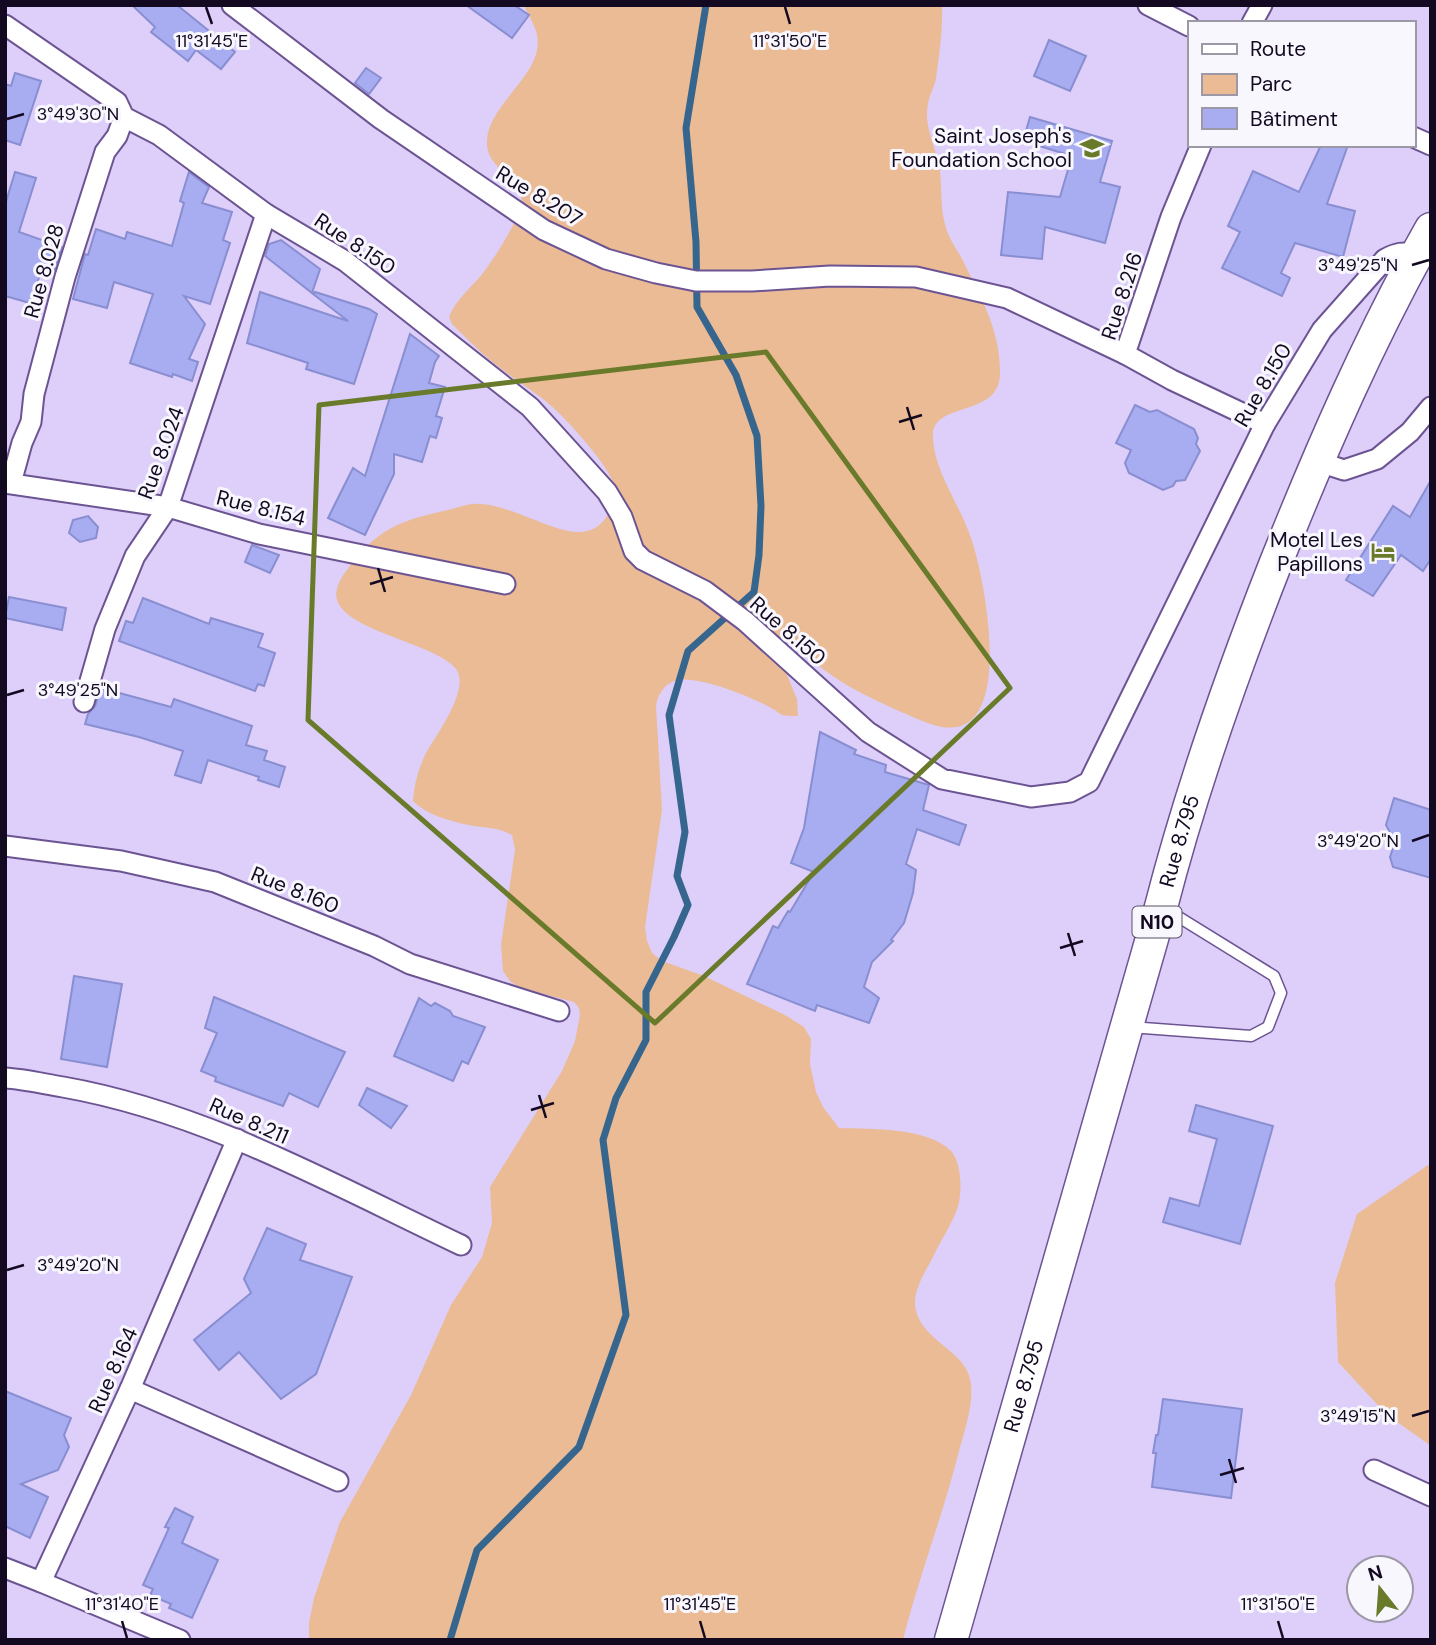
<svg xmlns="http://www.w3.org/2000/svg" width="1436" height="1645" viewBox="0 0 1436 1645" font-family="'DM Sans',sans-serif">
	<style>
		.green { fill: #eabb95 }
		.lines { fill: none; stroke-linecap: round; stroke-linejoin: round }
		.stream { stroke: #36658e; stroke-width: 7 }
		.building { fill: #a8adf2; stroke: #898ed1; stroke-width: 2 }
		.service-casing { stroke: #6c5493; stroke-width: 13 }
		.minor-casing { stroke: #6c5493; stroke-width: 23 }
		.trunk-casing { stroke: #6c5493; stroke-width: 35 }
		.service { stroke: #fff; stroke-width: 10 }
		.minor { stroke: #fff; stroke-width: 19 }
		.trunk { stroke: #fff; stroke-width: 32 }
		.marked { fill: none; stroke: #697b2a; stroke-width: 5; stroke-linejoin: round }
		.ticks { fill: none; stroke: #130921; stroke-width: 2.5 }
		.labels { text-anchor: middle; stroke-width: 6; stroke-linejoin: round; paint-order: stroke }
		.shield { fill: #f9f7fe; stroke: #585063; stroke-width: 2 }
		.shield-label { font-size: 19px; font-weight: bold; fill: #130921 }
		.poi-label { font-size: 21px; fill: #130921; stroke: #f9f7fe; text-anchor: end }
		.street-label { font-size: 21px; fill: #130921; stroke: #f9f7fe }
		.ticks-label { font-size: 18px; text-anchor: middle; fill: #130921; stroke: #f9f7fe; stroke-width: 6; stroke-linejoin: round; paint-order: stroke }
	</style>
	<rect width="100%" height="100%" fill="#ddcff9"/>
	<!-- green -->
	<g class="green">
		<path d="M524,5H942C943,29 939,56 936,79C934,88 929,96 928,104C923,128 937,148 940,171C942,189 940,206 945,224C947,235 955,247 961,257C979,293 1000,329 1000,371C1002,420 930,399 933,438C934,472 962,508 972,541C985,580 1018,746 937,726C920,721 904,713 888,706C845,686 822,672 788,638L781,645L780,658L797,699L798,716C794,716 786,716 782,715C779,714 776,710 773,709C754,698 695,673 674,681C663,686 658,694 656,706L662,810L645,927L647,941L652,953L662,961L704,976L785,1015L804,1027L811,1039L810,1064L816,1092L823,1107L839,1128C869,1129 928,1127 951,1151C961,1162 962,1188 959,1202C956,1218 941,1240 934,1255C927,1269 914,1288 915,1304C918,1342 968,1349 971,1384C973,1406 965,1430 959,1451C943,1515 919,1576 903,1640H309V1623L314,1598L340,1522L411,1395L451,1305L482,1257L492,1223L490,1187L562,1071L575,1041L580,1015L579,1008L574,1002L520,988L510,981L503,971L501,945L515,850L512,835C498,827 484,828 469,825C449,821 427,815 413,801C414,785 418,770 425,755C435,736 471,690 456,669C434,641 326,629 337,589C339,579 347,570 353,562C380,527 406,519 448,510C457,508 469,503 479,504C512,505 553,533 581,532C592,531 601,526 607,516C612,511 616,506 617,498C619,476 577,432 562,416C542,395 517,382 495,364C480,352 466,338 452,324L449,317C456,299 471,288 483,273C499,252 511,230 523,206C522,201 521,194 519,190C509,172 486,165 487,141C488,103 545,74 537,35C535,25 528,15 524,5Z"/>
		<path d="M1431,1163V1446L1386,1414L1338,1362L1335,1283L1357,1214Z"/>
	</g>
	<g class="lines">
		<!-- stream -->
		<path class="stream" d="M450,1640L477,1550L579,1447L626,1315L603,1140L616,1098L646,1040V992L674,937L688,905L677,876L685,832L669,715L688,651L754,592L759,555L761,506L757,436L736,375L697,307L696,242L686,128L706,5"/>
	</g>
	<!-- building -->
	<g class="building">
		<path d="M132,5H177L235,52L221,69L196,50L188,61L151,32L155,27Z"/>
		<path d="M466,5H514L529,15L512,38Z"/>
		<path d="M1049,40L1086,56L1070,91L1034,76Z"/>
		<path d="M366,68L381,78L369,94L355,83Z"/>
		<path d="M15,73L41,81L20,145L5,140V84L11,86Z"/>
		<path d="M1030,117L1112,141L1100,182L1120,187L1105,243L1045,227L1042,259L1001,255L1008,192L1060,197L1072,156L1023,141Z"/>
		<path d="M1321,145H1348L1327,204L1355,211L1343,257L1295,243L1281,273L1290,278L1282,296L1222,268L1240,232L1228,226L1253,171L1299,192Z"/>
		<path d="M15,172L36,178L19,232L62,247L53,274L41,272L30,303L5,296V205Z"/>
		<path d="M189,172L209,187L202,203L232,212L223,240L230,243L210,304L184,296L205,324L189,359L198,362L192,381L173,374L172,377L130,363L153,294L114,282L107,308L73,299L85,254L88,255L96,229L125,239L127,232L172,246L184,203L180,201Z"/>
		<path d="M281,240L320,269L312,293L265,256L269,244Z"/>
		<path d="M260,292L348,321L313,294L315,292L369,309L377,314L354,384L306,369L308,363L247,343Z"/>
		<path d="M410,334L439,356L435,362L429,383L445,387L436,416L442,418L436,438L430,436L422,462L394,454V474L365,535L328,518L353,468L365,476Z"/>
		<path d="M1135,405L1150,412L1157,410L1194,429L1198,438L1196,444L1200,451L1185,480L1176,481L1173,486L1163,490L1129,473L1125,463L1131,450L1116,443Z"/>
		<path d="M1431,480V559L1423,571L1401,555L1373,596L1346,580L1393,506L1410,517Z"/>
		<path d="M88,516L98,527L96,538L80,542L69,533L73,520Z"/>
		<path d="M252,545L279,555L270,573L245,562Z"/>
		<path d="M9,597L66,608L62,630L5,618Z"/>
		<path d="M143,598L209,624L211,618L263,634L258,647L275,653L264,686L258,684L255,691L119,641L126,621L133,623Z"/>
		<path d="M101,688L171,707L174,699L252,726L246,745L267,751L264,760L285,767L279,787L258,780L259,777L208,760L201,783L175,775L183,751L139,737L85,724L88,714L95,706Z"/>
		<path d="M820,732L856,750L854,754L886,765L885,772L929,785L923,810L966,825L959,845L917,829L906,864L916,870L913,893L904,923L891,940L893,941L872,962L864,987L879,998L869,1023L817,1005L815,1011L747,984L773,926L778,928L788,911L790,912L814,872L791,863L804,828Z"/>
		<path d="M1394,798L1431,810V878L1393,867L1390,857L1395,842L1386,825Z"/>
		<path d="M74,976L122,984L107,1067L61,1059Z"/>
		<path d="M214,997L345,1052L318,1107L289,1093L283,1106L215,1081L216,1077L201,1071L217,1033L205,1028Z"/>
		<path d="M419,998L431,1006L435,1003L450,1011L453,1016L485,1027L468,1064L462,1061L453,1081L394,1056Z"/>
		<path d="M367,1088L407,1106L391,1128L359,1105Z"/>
		<path d="M1196,1105L1273,1126L1240,1244L1163,1222L1170,1198L1199,1206L1217,1139L1189,1131Z"/>
		<path d="M267,1228L306,1244L300,1260L352,1277L316,1374L281,1399L239,1352L219,1370L194,1340L251,1293L244,1279Z"/>
		<path d="M5,1391L71,1418L64,1435L69,1447L58,1470L21,1484L48,1497L30,1538L5,1526Z"/>
		<path d="M1163,1399L1242,1409L1231,1498L1152,1487L1156,1453H1153L1156,1435H1158Z"/>
		<path d="M175,1508L193,1517L182,1543L218,1560L192,1618L169,1608L171,1604L150,1595L153,1589L143,1585L169,1528L165,1527Z"/>
	</g>
	<g class="lines">
		<!-- service casing -->
		<g class="service-casing">
			<path id="service" d="M1130,1027L1251,1036L1268,1027L1281,993L1274,976L1164,908"/>
		</g>
		<!-- minor casing -->
		<g class="minor-casing">
			<g id="minor">
				<path d="M232,5L381,119L544,230L606,259L656,273L696,281H752L830,276L916,277L1007,298L1125,354"/>
				<path d="M1148,5L1189,26"/>
				<path d="M1252,23L1262,5"/>
				<path d="M5,25L117,102L124,117L159,135L266,214L345,261L530,407L607,492L622,517L634,551L643,560L705,591L745,621L868,732L942,779L1031,797L1070,792L1089,782L1265,424L1322,330L1385,259C1396,253 1404,251 1416,255"/>
				<path d="M1413,137L1431,145"/>
				<path d="M1201,145L1171,217L1125,354L1172,380L1265,424"/>
				<path d="M1316,461L1344,470L1377,459L1410,432L1431,407"/>
				<path d="M5,483L168,507L259,534L505,584"/>
				<path d="M11,483L22,443L31,422L34,394L65,277L105,152L117,136L124,117"/>
				<path d="M84,702L105,629L135,556L168,507L266,214"/>
				<path d="M5,846L121,861L215,882L374,946L410,964L559,1011"/>
				<path d="M5,1078C24,1079 44,1084 63,1087C205,1112 332,1184 461,1245"/>
				<path d="M130,1389L338,1481"/>
				<path d="M1374,1470L1431,1496"/>
				<path d="M5,1568L41,1582L130,1389L237,1139"/>
				<path d="M41,1582L180,1640"/>
			</g>
		</g>
		<!-- trunk casing -->
		<g class="trunk-casing">
			<g id="trunk">
				<path id="s1" d="M951,1640L1161,907C1191,790 1231,677 1275,565C1321,450 1370,337 1431,229"/>
			</g>
		</g>
		<!-- service -->
		<use href="#service" class="service"/>
		<!-- minor -->
		<use href="#minor" class="minor"/>
		<!-- trunk -->
		<use href="#trunk" class="trunk"/>
	</g>
	<!-- marked area -->
	<path class="marked" d="M766,352L1010,688L655,1023L308,720L319,405Z"/>
	<!-- ticks -->
	<path class="ticks" d="M206,7L212,24M785,7L790,24M7,119L24,114M1412,265L1429,260M907,407L914,430M899,422L922,415M378,568L385,592M370,584L393,577M7,695L24,690M1412,841L1429,835M1068,933L1075,956M1060,948L1083,941M539,1095L546,1118M531,1110L554,1103M7,1270L24,1265M1412,1416L1429,1411M1229,1459L1236,1483M1220,1475L1244,1468M122,1621L127,1638M700,1621L705,1638M1278,1621L1283,1638"/>
	<!-- icons -->
	<defs>
		<g id="school-bare" transform="scale(1.89)"><path d="M0-5L7-2L0 1L-7-2ZM-4 1L0 2.5L4 1V4Q0 6-4 4Z" fill="#697b2a" stroke="#f9f7fe" stroke-width="2.5" paint-order="stroke"/></g>
		<g id="hotel-bare" transform="scale(1.89)"><path d="M-6-4.5h1.5V1H6V5H4.5V3h-9V5H-6ZM-4 0a1.8 1.8 0 1 1 3.6 0ZM.5 0V-2.5h3Q6-2.5 6 0Z" fill="#697b2a" stroke="#f9f7fe" stroke-width="2.5" paint-order="stroke"/></g>
	</defs>
	<g fill-rule="evenodd">
		<use href="#school-bare" x="1092" y="148"/>
		<use href="#hotel-bare" x="1383" y="552"/>
	</g>
	<g class="labels">
		<!-- shield labels -->
		<rect class="shield" x="1132.5" y="906.5" width="49" height="31" rx="5"/>
		<g class="shield-label">
			<text x="1157" y="929">N10</text>
		</g>
		<!-- poi labels -->
		<g class="poi-label">
			<text x="1072" y="143">Saint Joseph's<tspan x="1072" dy="24">Foundation School</tspan></text>
			<text x="1363" y="547">Motel Les<tspan x="1363" dy="24">Papillons</tspan></text>
		</g>
		<!-- street labels -->
		<g class="street-label">
			<text transform="translate(539 196) rotate(31)" y="7">Rue 8.207</text>
			<text transform="translate(355 244) rotate(34)" y="7">Rue 8.150</text>
			<text transform="translate(44 271) rotate(-74)" y="7">Rue 8.028</text>
			<text transform="translate(1122 296) rotate(-72)" y="7">Rue 8.216</text>
			<text transform="translate(1263 385) rotate(-60)" y="7">Rue 8.150</text>
			<text transform="translate(161 453) rotate(-70)" y="7">Rue 8.024</text>
			<text transform="translate(261 508) rotate(14)" y="7">Rue 8.154</text>
			<text transform="translate(788 631) rotate(41)" y="7">Rue 8.150</text>
			<text dy="7" stroke="none"><textPath href="#s1" startOffset="831">Rue 8.795</textPath></text>
			<text transform="translate(295 890) rotate(22)" y="7">Rue 8.160</text>
			<text transform="translate(249 1121) rotate(24)" y="7">Rue 8.211</text>
			<text transform="translate(113 1370) rotate(-66)" y="7">Rue 8.164</text>
			<text dy="7" stroke="none"><textPath href="#s1" startOffset="264">Rue 8.795</textPath></text>
		</g>
	</g>
	<g class="ticks-label">
		<text x="212" y="47">11°31'45"E</text>
		<text x="790" y="47">11°31'50"E</text>
		<text x="78" y="120">3°49'30"N</text>
		<text x="1358" y="271">3°49'25"N</text>
		<text x="78" y="696">3°49'25"N</text>
		<text x="1358" y="847">3°49'20"N</text>
		<text x="78" y="1271">3°49'20"N</text>
		<text x="1358" y="1422">3°49'15"N</text>
		<text x="122" y="1610">11°31'40"E</text>
		<text x="700" y="1610">11°31'45"E</text>
		<text x="1278" y="1610">11°31'50"E</text>
	</g>
	<!-- border -->
	<rect width="1436" height="1645" fill="none" stroke="#130921" stroke-width="14"/>
	<!-- legend -->
	<rect x="1188" y="21" width="228" height="126" fill="#f9f7fe" stroke="#9d98a6" stroke-width="2"/>
	<rect x="1202" y="44" width="35" height="10" fill="#ffffff" stroke="#9d98a6" stroke-width="2"/>
	<text x="1250" y="56" font-size="21" fill="#130921">Route</text>
	<rect x="1202" y="74" width="35" height="21" fill="#eabb95" stroke="#9d98a6" stroke-width="2"/>
	<text x="1250" y="91" font-size="21" fill="#130921">Parc</text>
	<rect x="1202" y="108" width="35" height="21" fill="#a8adf2" stroke="#9d98a6" stroke-width="2"/>
	<text x="1250" y="126" font-size="21" fill="#130921">Bâtiment</text>
	<!-- north arrow -->
	<g transform="translate(1380 1589) rotate(343)"><circle r="33" fill="#f9f7fe" stroke="#9d98a6" stroke-width="2"/>
	<path d="M0-5L12 26L0 18L-12 26Z" fill="#697b2a"/>
	<text y="-10" font-size="19" font-weight="bold" text-anchor="middle" fill="#130921">N</text>
	</g>
</svg>
